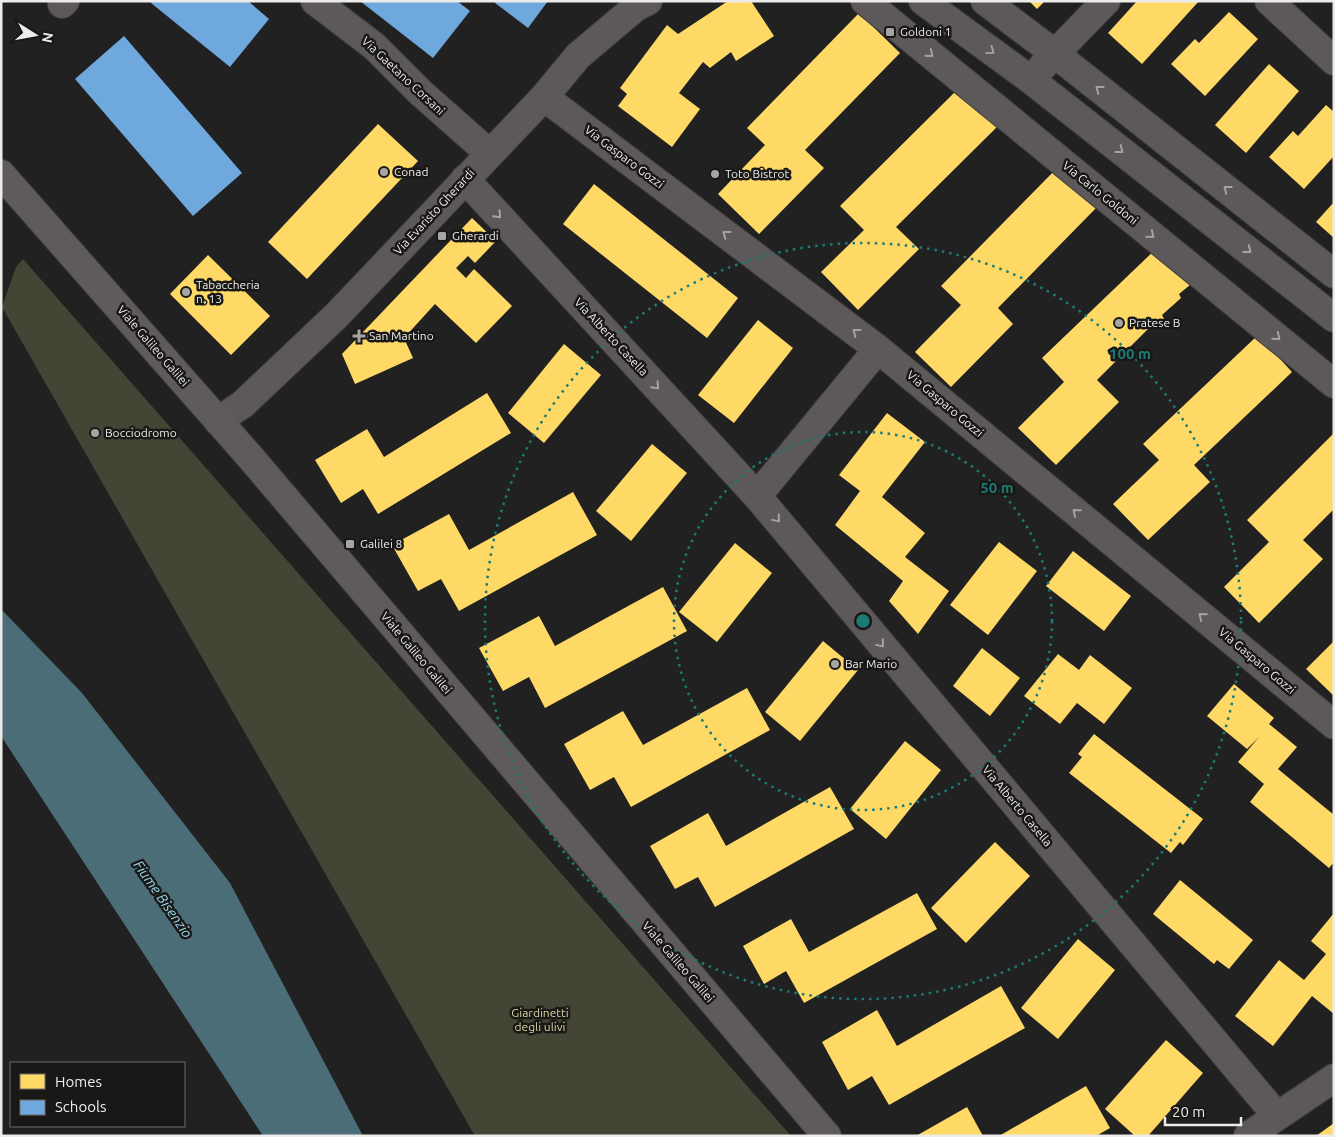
<svg xmlns="http://www.w3.org/2000/svg" width="1335" height="1137" viewBox="0 0 1335 1137" font-family="Ubuntu,sans-serif">
	<style>
		.green { fill: #444535 }
		.water { fill: #4b6d77 }
		.homes { fill: #ffd966 }
		.schools { fill: #6fa8dc }
		.lines { fill: none; stroke-linecap: round; stroke-linejoin: round }
		.street-casing { stroke: #3e3d3d; stroke-width: 30 }
		.secondary-casing { stroke: #3e3d3d; stroke-width: 30 }
		.street { stroke: #5d585a; stroke-width: 28 }
		.secondary { stroke: #5f5b5c; stroke-width: 28 }
		.oneway { stroke: #a5a2a2 }
		.ring { fill: none; stroke: #1a7c74; stroke-width: 2.5; stroke-dasharray: 2.5 5 }
		.poi-dot { fill: #a6a5a4; stroke: #1a1816; stroke-width: 2 }
		.labels { text-anchor: middle; stroke-width: 5; stroke-linejoin: round; paint-order: stroke }
		.poi-label { font-size: 12px; fill: #edeceb; stroke: #1a1816; text-anchor: start }
		.street-label { font-size: 12px; fill: #edeceb; stroke: #1a1816 }
		.park-label { font-size: 12px; fill: #d2d79e; stroke: #1a1816 }
		.water-label { font-size: 14px; font-style: italic; fill: #96dbf0; stroke: #1a1816 }
		.centre { fill: #1a7c74; stroke: #1a1816; stroke-width: 2.5 }
		.ring-label { font-size: 15px; text-anchor: middle; font-weight: bold; fill: #1a7c74; stroke: #1a1816; stroke-width: 5; stroke-linejoin: round; paint-order: stroke }
	</style>
	<rect width="100%" height="100%" fill="#222121"/>
	<!-- green -->
	<path class="green" d="M23,259L791,1136H475L2,307L16,267Z"/>
	<!-- water -->
	<path class="water" d="M1,609L82,693L230,883L363,1136H263L1,736Z"/>
	<!-- homes -->
	<g class="homes">
		<path d="M728,1H751L774,36L736,61L731,52L710,68L703,62L679,93L700,109L672,147L618,106L627,94L620,88L667,25L678,34Z"/>
		<path d="M1029,1H1045L1037,9Z"/>
		<path d="M1137,1H1199L1142,64L1108,33Z"/>
		<path d="M1229,12L1258,39L1205,96L1171,64L1195,39L1199,43Z"/>
		<path d="M859,13L900,53L805,150L824,168L759,234L718,194L765,145L747,128Z"/>
		<path d="M1269,64L1299,91L1246,153L1215,125Z"/>
		<path d="M959,88L997,127L896,227L919,249L858,310L821,272L864,230L840,206Z"/>
		<path d="M1326,105L1334,112V156L1304,189L1269,157L1293,131L1298,136Z"/>
		<path d="M378,124L418,161L307,279L268,242Z"/>
		<path d="M1059,166L1099,205L998,308L1013,324L951,387L915,352L961,305L941,286Z"/>
		<path d="M594,184L738,298L707,338L563,224Z"/>
		<path d="M1334,202V238L1316,222Z"/>
		<path d="M472,218L496,241L475,263L468,256L456,268L466,278L474,269L512,306L476,343L435,304L404,338L413,358L355,384L342,354Z"/>
		<path d="M1159,246L1196,280L1179,294L1181,298L1162,315L1164,319L1154,328L1151,326L1097,380L1119,402L1056,465L1018,428L1064,382L1042,358Z"/>
		<path d="M208,255L270,316L231,355L170,294Z"/>
		<path d="M758,320L793,348L734,423L698,395Z"/>
		<path d="M1258,335L1292,372L1194,465L1210,482L1148,540L1113,504L1159,460L1143,444Z"/>
		<path d="M564,344L601,375L544,443L508,413Z"/>
		<path d="M487,393L511,433L378,514L363,489L341,503L315,460L367,429L384,457Z"/>
		<path d="M887,413L925,442L882,497L925,533L905,557L949,591L918,634L889,601L903,581L835,525L860,491L839,475Z"/>
		<path d="M1334,433V509L1303,540L1323,559L1259,623L1224,587L1269,542L1247,520Z"/>
		<path d="M652,444L687,473L631,541L596,511Z"/>
		<path d="M573,492L597,535L459,611L441,579L418,591L392,545L449,514L469,550Z"/>
		<path d="M999,542L1037,571L988,635L950,605Z"/>
		<path d="M735,543L772,573L717,642L679,612Z"/>
		<path d="M1073,551L1131,596L1104,631L1046,586Z"/>
		<path d="M663,587L687,631L545,708L529,677L503,691L479,648L539,616L555,646Z"/>
		<path d="M823,641L858,670L800,741L765,712Z"/>
		<path d="M1334,641V696L1306,669Z"/>
		<path d="M982,648L1020,678L990,716L953,686Z"/>
		<path d="M1058,654L1079,670L1090,655L1132,688L1104,724L1077,703L1060,724L1024,696Z"/>
		<path d="M1234,684L1274,718L1269,724L1297,747L1278,769L1334,815V862L1329,868L1250,802L1264,784L1238,762L1259,737L1247,749L1207,716Z"/>
		<path d="M747,688L770,730L631,807L614,777L590,790L564,744L623,711L643,745Z"/>
		<path d="M1094,734L1203,819L1183,845L1180,842L1171,853L1069,773L1082,757L1078,754Z"/>
		<path d="M905,741L941,770L886,839L850,809Z"/>
		<path d="M830,787L854,829L715,907L698,877L675,889L650,846L708,813L726,846Z"/>
		<path d="M995,842L1030,876L966,943L931,908Z"/>
		<path d="M1180,880L1253,940L1229,969L1217,960L1214,964L1153,914Z"/>
		<path d="M917,893L937,929L804,1003L786,971L764,984L743,946L791,919L809,952Z"/>
		<path d="M1334,913V1014L1312,996L1273,1046L1235,1016L1279,960L1304,980L1326,954L1311,941Z"/>
		<path d="M1078,939L1115,970L1058,1039L1021,1008Z"/>
		<path d="M1001,986L1025,1028L889,1105L872,1076L848,1090L822,1042L877,1010L897,1046Z"/>
		<path d="M1166,1040L1203,1073L1148,1136H1135L1105,1109Z"/>
		<path d="M1086,1086L1110,1128L1096,1136H999Z"/>
		<path d="M967,1107L983,1136H916Z"/>
		<path d="M1334,1123V1136H1316Z"/>
	</g>
	<!-- schools -->
	<g class="schools">
		<path d="M152,1H248L269,19L230,67L151,3Z"/>
		<path d="M360,1H457L470,11L433,58Z"/>
		<path d="M496,1H548L528,28L495,3Z"/>
		<path d="M124,36L242,173L193,216L75,79Z"/>
	</g>
	<g class="lines">
		<!-- street casing -->
		<g class="street-casing">
			<g id="street">
				<path d="M315,1L374,46L421,93L489,153"/>
				<path d="M865,1L1334,384"/>
				<path d="M923,1L1031,80L1334,318"/>
				<path d="M985,1L1054,53L1334,274"/>
				<path d="M1269,1L1334,61"/>
				<path d="M62,4L65,1"/>
				<path d="M1042,67L1106,1"/>
				<path d="M544,97L878,349L1334,725"/>
				<path d="M465,179L757,496L1277,1116"/>
				<path d="M218,421L243,404L337,315L544,97L578,56L636,7L648,1"/>
				<path d="M757,496L878,349"/>
				<path d="M1248,1136L1334,1078"/>
			</g>
		</g>
		<!-- secondary casing -->
		<g class="secondary-casing">
			<path id="secondary" d="M1,174L251,458L827,1136"/>
		</g>
		<!-- street -->
		<use href="#street" class="street"/>
		<!-- secondary -->
		<use href="#secondary" class="secondary"/>
	</g>
	<!-- one-way arrows -->
	<defs><path id="oneway-chevron" d="M-2-3.5L2.5 0L-2 3.5" fill="none" stroke-width="1.6" stroke-linecap="round" stroke-linejoin="round" transform="scale(1.25)"/></defs>
	<g class="oneway">
		<use href="#oneway-chevron" transform="translate(991 51) rotate(36)"/>
		<use href="#oneway-chevron" transform="translate(930 54) rotate(39)"/>
		<use href="#oneway-chevron" transform="translate(1099 89) rotate(-142)"/>
		<use href="#oneway-chevron" transform="translate(1120 150) rotate(38)"/>
		<use href="#oneway-chevron" transform="translate(1227 189) rotate(-142)"/>
		<use href="#oneway-chevron" transform="translate(498 215) rotate(47)"/>
		<use href="#oneway-chevron" transform="translate(726 234) rotate(-143)"/>
		<use href="#oneway-chevron" transform="translate(1151 235) rotate(39)"/>
		<use href="#oneway-chevron" transform="translate(1248 250) rotate(38)"/>
		<use href="#oneway-chevron" transform="translate(856 332) rotate(-143)"/>
		<use href="#oneway-chevron" transform="translate(1277 337) rotate(39)"/>
		<use href="#oneway-chevron" transform="translate(656 386) rotate(47)"/>
		<use href="#oneway-chevron" transform="translate(1076 512) rotate(-140)"/>
		<use href="#oneway-chevron" transform="translate(777 519) rotate(50)"/>
		<use href="#oneway-chevron" transform="translate(1202 616) rotate(-140)"/>
		<use href="#oneway-chevron" transform="translate(881 644) rotate(50)"/>
	</g>
	<!-- distance rings -->
	<g class="ring">
		<circle cx="863" cy="621" r="189"/>
		<circle cx="863" cy="621" r="378"/>
	</g>
	<!-- markers -->
	<g class="poi-dot">
		<rect x="885" y="27" width="10" height="10" rx="2.5"/>
		<circle cx="384" cy="172" r="5"/>
		<circle cx="715" cy="174" r="5"/>
		<rect x="437" y="231" width="10" height="10" rx="2.5"/>
		<circle cx="186" cy="292" r="5"/>
		<circle cx="1119" cy="323" r="5"/>
		<path d="M356.5 328.5h5v5h5v5h-5v5h-5v-5h-5v-5h5z"/>
		<circle cx="95" cy="433" r="5"/>
		<rect x="345" y="539" width="10" height="10" rx="2.5"/>
		<circle cx="835" cy="664" r="5"/>
	</g>
	<g class="labels">
		<!-- poi labels -->
		<g class="poi-label">
			<text x="900" y="36">Goldoni 1</text>
			<text x="394" y="176">Conad</text>
			<text x="725" y="178">Toto Bistrot</text>
			<text x="452" y="240">Gherardi</text>
			<text x="196" y="289">Tabaccheria<tspan x="196" dy="14">n. 13</tspan></text>
			<text x="1129" y="327">Pratese B</text>
			<text x="369" y="340">San Martino</text>
			<text x="105" y="437">Bocciodromo</text>
			<text x="360" y="548">Galilei 8</text>
			<text x="845" y="668">Bar Mario</text>
		</g>
		<!-- street labels -->
		<g class="street-label">
			<text transform="translate(403 76) rotate(43)" y="4">Via Gaetano Corsani</text>
			<text transform="translate(624 157) rotate(37)" y="4">Via Gasparo Gozzi</text>
			<text transform="translate(1100 193) rotate(39)" y="4">Via Carlo Goldoni</text>
			<text transform="translate(434 212) rotate(-47)" y="4">Via Evaristo Gherardi</text>
			<text transform="translate(611 337) rotate(47)" y="4">Via Alberto Casella</text>
			<text transform="translate(153 346) rotate(49)" y="4">Viale Galileo Galilei</text>
			<text transform="translate(945 404) rotate(40)" y="4">Via Gasparo Gozzi</text>
			<text transform="translate(416 653) rotate(50)" y="4">Viale Galileo Galilei</text>
			<text transform="translate(1257 661) rotate(40)" y="4">Via Gasparo Gozzi</text>
			<text transform="translate(1017 806) rotate(50)" y="4">Via Alberto Casella</text>
			<text transform="translate(678 962) rotate(49)" y="4">Viale Galileo Galilei</text>
		</g>
		<!-- park labels -->
		<g class="park-label">
			<text x="540" y="1017">Giardinetti<tspan x="540" dy="14">degli ulivi</tspan></text>
		</g>
		<!-- water labels -->
		<g class="water-label">
			<text transform="translate(163 899) rotate(55)" y="5">Fiume Bisenzio</text>
		</g>
	</g>
	<circle cx="863" cy="621" r="8" class="centre"/>
	<g class="ring-label">
		<text x="1130" y="359">100 m</text>
		<text x="997" y="493">50 m</text>
	</g>
	<!-- border -->
	<rect width="1335" height="1137" fill="none" stroke="#edeceb" stroke-width="5"/>
	<!-- legend -->
	<rect x="10" y="1062" width="175" height="65" fill="#1a1816" stroke="#6e6d6b"/>
	<rect x="20" y="1074" width="25" height="15" fill="#ffd966" stroke="#6e6d6b"/>
	<text x="55" y="1087" font-size="15" fill="#edeceb">Homes</text>
	<rect x="20" y="1100" width="25" height="15" fill="#6fa8dc" stroke="#6e6d6b"/>
	<text x="55" y="1112" font-size="15" fill="#edeceb">Schools</text>
	<!-- north arrow -->
	<g transform="translate(35 35) rotate(101)" stroke="#1a1816" stroke-width="4" paint-order="stroke">
	<path d="M0-4L9 19L0 12L-9 19Z" fill="#edeceb"/>
	<text y="-8" font-size="14" font-weight="bold" text-anchor="middle" fill="#edeceb">N</text>
	</g>
	<!-- scale -->
	<path d="M1165 1117v8h76v-8" fill="none" stroke="#edeceb" stroke-width="2.5"/>
	<text x="1172" y="1117" font-size="15" fill="#edeceb" stroke="#1a1816" stroke-width="4" paint-order="stroke">20 m</text>
</svg>
